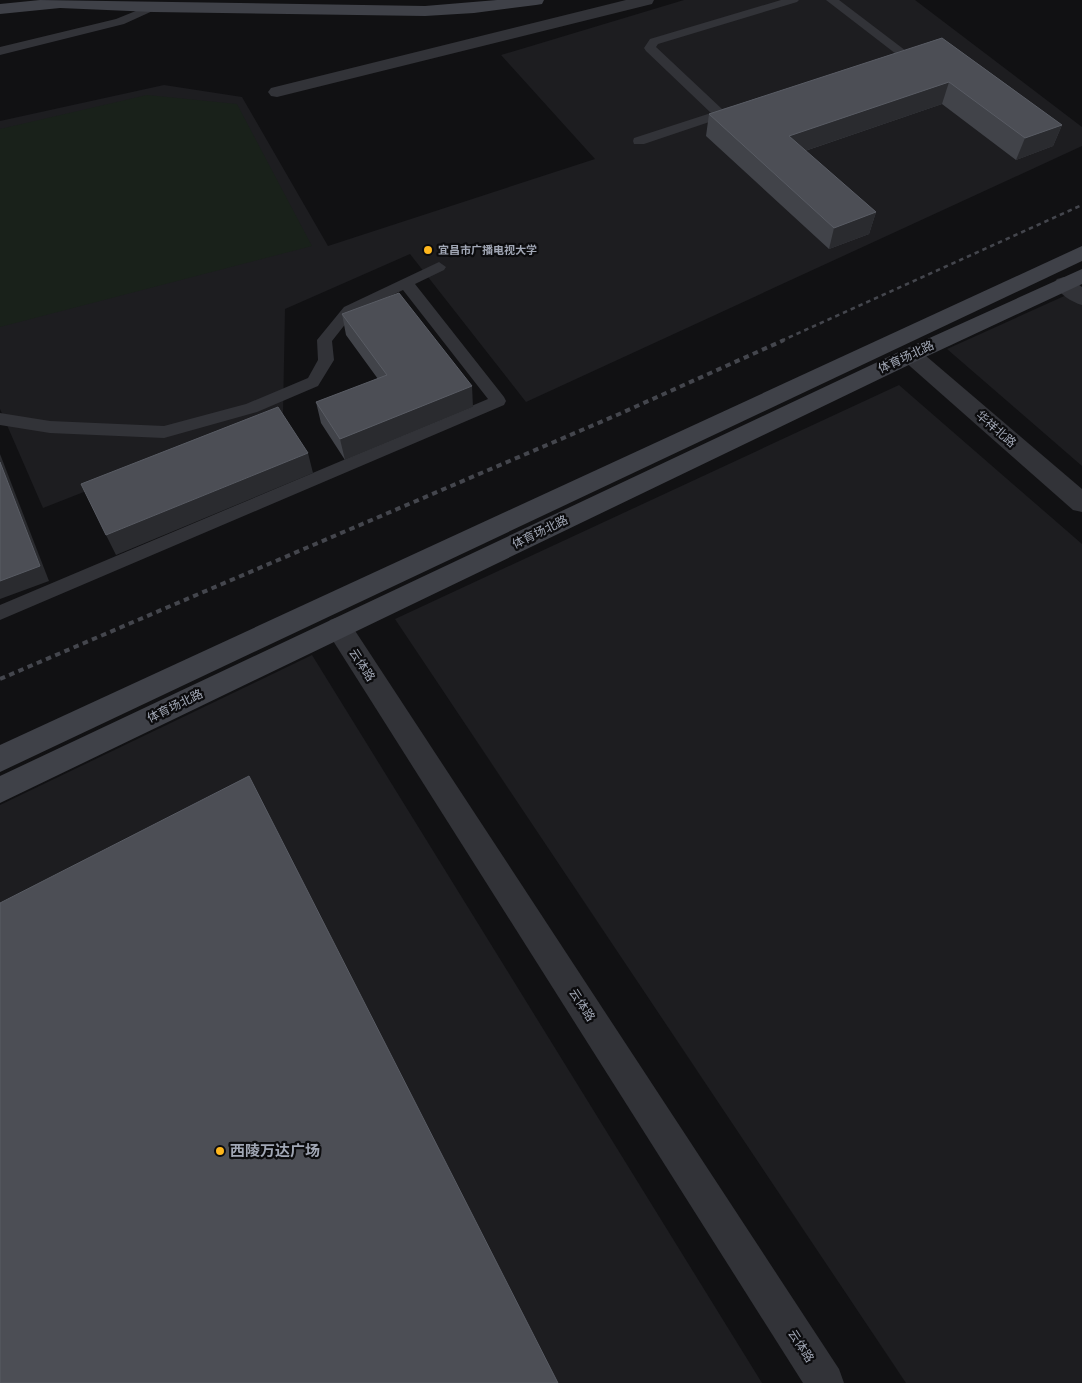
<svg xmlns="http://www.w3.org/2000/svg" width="1082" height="1383" viewBox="0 0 1082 1383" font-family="Figtree,'Noto Sans SC',sans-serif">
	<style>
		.built { fill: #1d1d20 }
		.green { fill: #19211a }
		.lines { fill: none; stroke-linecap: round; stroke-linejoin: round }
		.lane { fill: #323338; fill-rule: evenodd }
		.street { fill: #323338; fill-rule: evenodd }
		.secondary { fill: #3f4148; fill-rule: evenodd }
		.rail-far1 { stroke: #44464d; stroke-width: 2.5; stroke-dasharray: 4.5 4; stroke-linecap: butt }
		.rail { stroke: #44464d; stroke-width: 4; stroke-dasharray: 5.5 4.5; stroke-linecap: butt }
		.wall { fill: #414349 }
		.shaded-wall { fill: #2a2b2f }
		.building { fill: #4c4e55; stroke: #595c64 }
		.poi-dot { fill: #ffb71d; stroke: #0c0c0e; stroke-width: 2 }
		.labels { text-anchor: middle; stroke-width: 4.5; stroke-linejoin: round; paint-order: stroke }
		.far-poi-label { font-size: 11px; font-weight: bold; fill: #a1a7b5; stroke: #0c0c0e; text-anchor: start }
		.street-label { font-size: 12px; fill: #a1a7b5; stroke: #0c0c0e }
		.near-poi-label { font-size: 15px; font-weight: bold; fill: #a1a7b5; stroke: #0c0c0e; text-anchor: start }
	</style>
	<rect width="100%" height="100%" fill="#111113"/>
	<!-- built -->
	<g class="built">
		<path d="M684,0H915L1082,127V146L526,402L410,254L285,309L283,414L43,508L0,409V121L164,85L242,97L328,246L595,159L501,55Z"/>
		<path d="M1082,288V466L947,349Z"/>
		<path d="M899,385L1082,544V1383H906L395,619Z"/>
		<path d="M312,655L762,1383H0V805Z"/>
	</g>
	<!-- green -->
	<path class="green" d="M147,95L237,104L312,246L0,327V129Z"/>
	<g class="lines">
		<!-- lane -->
		<g class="lane">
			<path d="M781,0H799L797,2L658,44L656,47L722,109L732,106L738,110L736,113L644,144H634L633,141L634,138L711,113L646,51L644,48L650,39Z"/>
			<path d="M826,0H839L910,54L908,57H900Z"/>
			<path d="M153,4L157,5V9L124,24L0,55V47L116,19Z"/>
			<path d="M439,262L446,267L444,270L415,284L504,397L506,401L504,405L0,620V605L488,399L403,290L354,313L332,341L334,360L318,386L257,412L164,438L50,433L0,425V413L50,421L164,426L246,404L308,378L318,360L317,340L344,307Z"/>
		</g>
		<!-- street -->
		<g class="street">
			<path d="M626,0H654L652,4L277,97L271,96L268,92L271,88Z"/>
			<path d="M1064,277L1071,279L1082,287V305C1071,302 1060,294 1053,284L1057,279Z"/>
			<path d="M911,347L919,350L1082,489V512L1073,510L903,360L900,355L903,350Z"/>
			<path d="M339,617L348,620L839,1369L844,1383H803L330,636L326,628L330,620Z"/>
		</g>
		<!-- secondary -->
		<g class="secondary">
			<path d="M40,0L425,6L497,0H544L542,4L536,5L474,13L425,16L153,12L60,8L0,14V4Z"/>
			<path d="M1082,246V261L0,772V745Z"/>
			<path d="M1082,269V284L919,360L0,803V776L903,350Z"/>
		</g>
		<!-- rail-far1 -->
		<path class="rail-far1" d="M781,341L1082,205"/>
		<!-- rail -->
		<path class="rail" d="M0,679L617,415L784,340"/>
	</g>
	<!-- wall -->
	<g class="wall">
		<path d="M942,38L1062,125L1053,146L1016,160L942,104L805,151L876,212L869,234L829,249L706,136L709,114Z"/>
		<path d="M342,314L473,407L345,460L321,423L316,402L378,379L346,335Z"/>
	</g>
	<!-- shaded-wall -->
	<g class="shaded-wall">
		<path d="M949,82L942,104L784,158L789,136Z"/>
		<path d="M1062,125L1053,146L1016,160L1025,138Z"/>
		<path d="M876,212L869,234L829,249L834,228Z"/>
		<path d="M472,386L473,407L345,460L340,439Z"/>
		<path d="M308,453L313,473L116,555L106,535Z"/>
		<path d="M0,454L49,581L0,599Z"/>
	</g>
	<!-- building -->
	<g class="building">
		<path d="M942,38L1062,125L1025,138L949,82L789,136L876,212L834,228L709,114Z"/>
		<path d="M399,293L472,386L340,439L316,402L387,375L342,314Z"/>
		<path d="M278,407L308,453L106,535L81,484Z"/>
		<path d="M0,462L40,566L0,581Z"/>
		<path d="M249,776L558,1383H0V903Z"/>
	</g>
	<!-- markers -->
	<g class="poi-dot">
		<circle cx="428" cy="250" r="5"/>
		<circle cx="220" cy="1151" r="5"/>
	</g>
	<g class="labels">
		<!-- far-poi labels -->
		<g class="far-poi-label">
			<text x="438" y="254">宜昌市广播电视大学</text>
		</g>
		<!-- street labels -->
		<g class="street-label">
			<text transform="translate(906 357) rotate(-25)" y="4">体育场北路</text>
			<text transform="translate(996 429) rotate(41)" y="4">华祥北路</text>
			<text transform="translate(540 532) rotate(-26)" y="4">体育场北路</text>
			<text transform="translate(362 665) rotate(57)" y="4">云体路</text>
			<text transform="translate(175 706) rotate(-26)" y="4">体育场北路</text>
			<text transform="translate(582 1005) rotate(57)" y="4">云体路</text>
			<text transform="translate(801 1346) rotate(57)" y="4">云体路</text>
		</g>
		<!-- near-poi labels -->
		<g class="near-poi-label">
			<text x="230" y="1156">西陵万达广场</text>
		</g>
	</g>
</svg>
